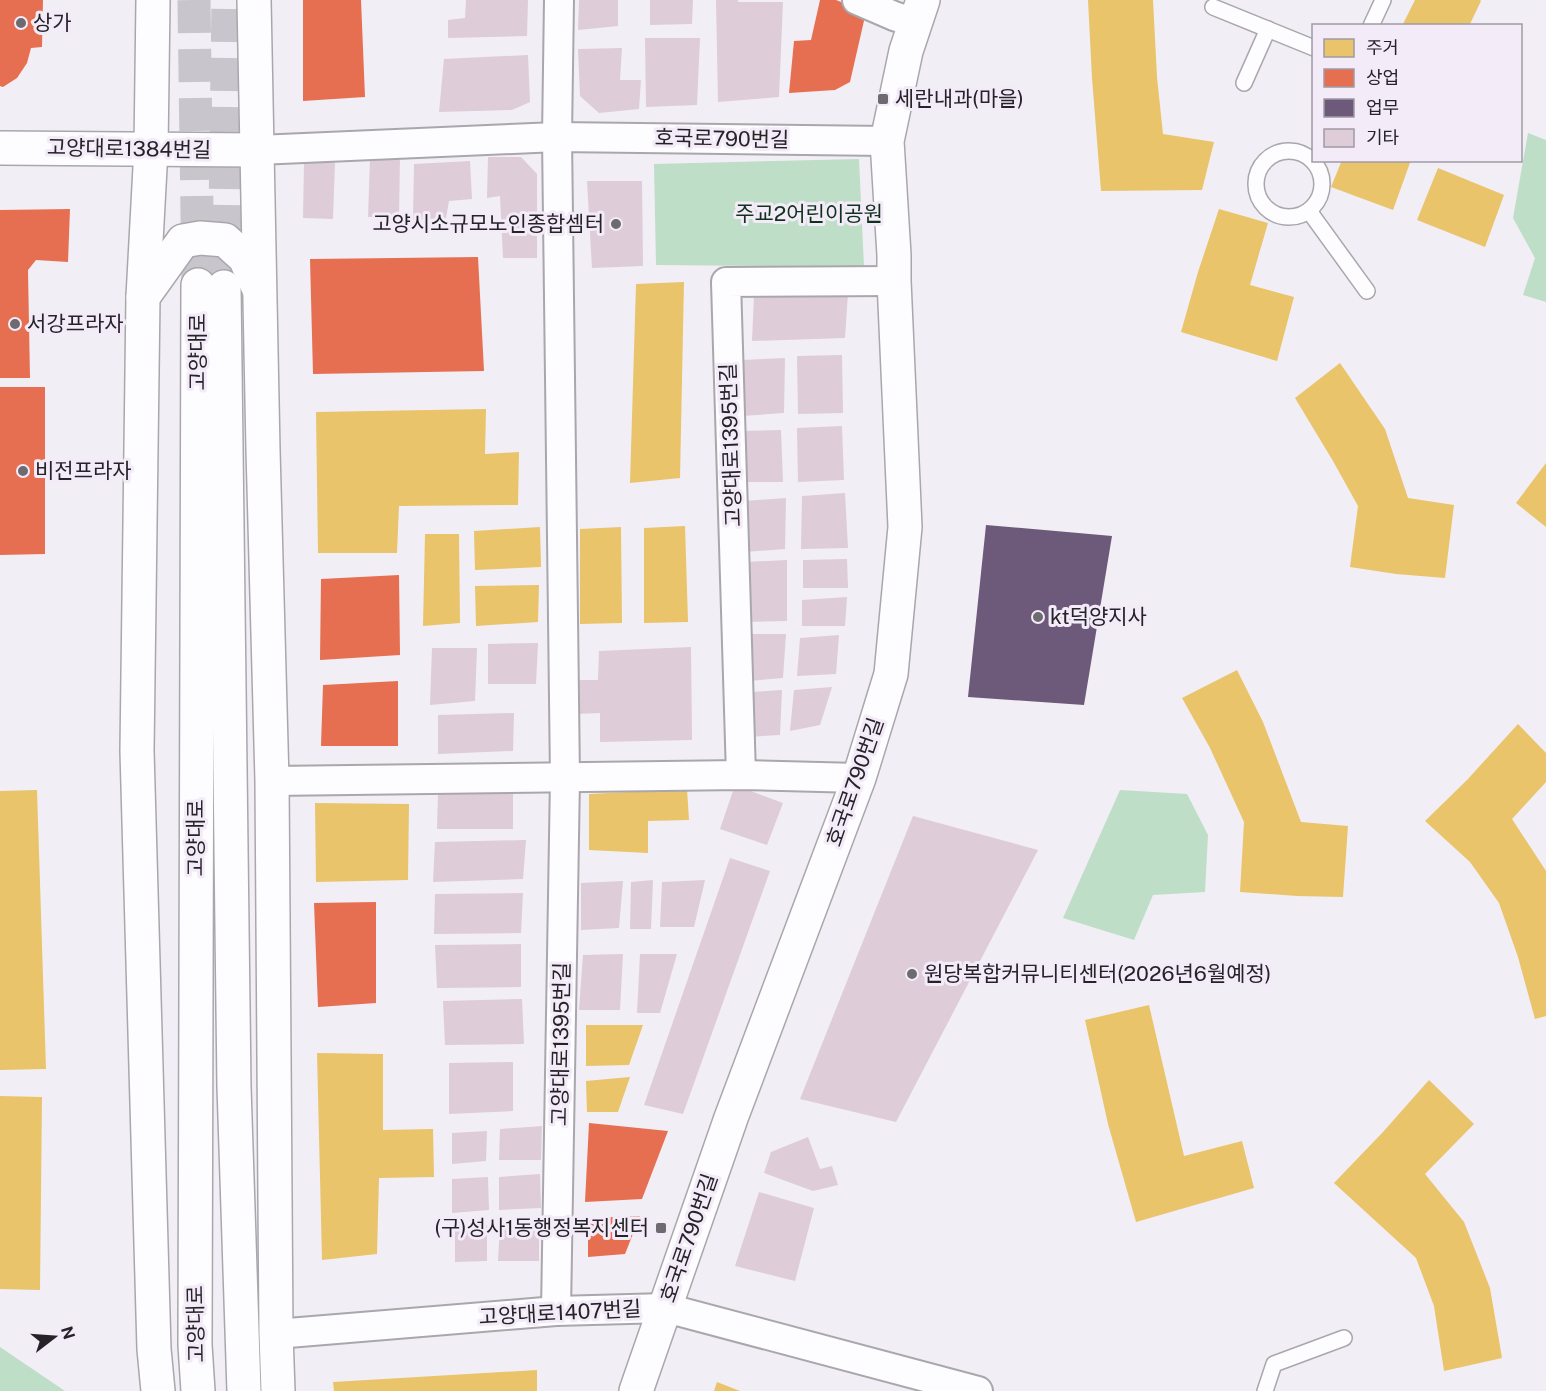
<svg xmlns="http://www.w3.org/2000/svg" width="1546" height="1391" viewBox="0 0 1546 1391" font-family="'Public Sans','Noto Sans KR',sans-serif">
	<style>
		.green { fill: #bedec8 }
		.homes { fill: #e9c46a }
		.shops { fill: #e76f51 }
		.offices { fill: #6d597a }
		.building { fill: #deccd9 }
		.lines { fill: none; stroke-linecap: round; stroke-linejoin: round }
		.primary-tunnel { stroke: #c9c5cc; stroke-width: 33; stroke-dasharray: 33 16; stroke-linecap: butt }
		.lane-casing { stroke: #aaa7ac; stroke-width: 18 }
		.street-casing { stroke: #aaa7ac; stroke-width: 32 }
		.secondary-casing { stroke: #aaa7ac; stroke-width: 36 }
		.primary-casing { stroke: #aaa7ac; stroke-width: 36 }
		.lane { stroke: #fdfcfe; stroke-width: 15 }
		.street { stroke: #fdfcfe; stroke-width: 28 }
		.secondary { stroke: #fdfcfe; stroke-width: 33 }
		.primary { stroke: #fdfcfe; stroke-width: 33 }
		.poi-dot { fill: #6d6a70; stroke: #f3ebf8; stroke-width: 2 }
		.labels { text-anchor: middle; stroke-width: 6; stroke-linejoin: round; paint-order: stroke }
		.poi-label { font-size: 21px; fill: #262328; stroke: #f3ebf8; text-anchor: start }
		.street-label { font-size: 21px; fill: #262328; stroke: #f3ebf8 }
		.park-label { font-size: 21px; fill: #0f321b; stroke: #f3ebf8 }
	</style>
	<rect width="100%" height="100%" fill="#f2eef5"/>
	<!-- green -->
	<g class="green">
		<path d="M1528,133L1546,140V302L1523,295L1535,258L1513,218Z"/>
		<path d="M859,159L864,267L656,265L654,164Z"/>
		<path d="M1120,790L1187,794L1208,835L1205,892L1153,895L1134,940L1063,918Z"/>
		<path d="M0,1347L65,1391H0Z"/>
	</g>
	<!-- homes -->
	<g class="homes">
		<path d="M1088,0H1153L1157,77L1163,134L1214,142L1202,190L1101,191L1092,78Z"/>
		<path d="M1415,0H1480L1481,1L1469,26H1402Z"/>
		<path d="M1342,160H1411L1393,210L1331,187Z"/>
		<path d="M1438,168L1504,195L1485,247L1417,220Z"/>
		<path d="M1219,209L1268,223L1250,285L1294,297L1277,361L1181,332L1198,272Z"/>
		<path d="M684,282L680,478L630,483L636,284Z"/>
		<path d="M1340,363L1385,429L1408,498L1454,505L1445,578L1396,574L1350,567L1358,506L1333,461L1295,398Z"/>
		<path d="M486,409L485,454L519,452L518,505L399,506L397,553H318L316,412Z"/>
		<path d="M1546,463V527L1516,503Z"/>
		<path d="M685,526L688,622L644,623V528Z"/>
		<path d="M540,527L541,567L475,570L474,531Z"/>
		<path d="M621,527L622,623L580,624V529Z"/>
		<path d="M425,534H459L460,623L423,626Z"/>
		<path d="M539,585L538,622L476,626L475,586Z"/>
		<path d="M1237,670L1263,722L1301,822L1348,826L1343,897L1297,896L1240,892L1244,822L1210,748L1182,698Z"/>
		<path d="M1518,724L1546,753V782L1512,819L1546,871V1016L1535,1019L1518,957L1499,903L1470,862L1425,821L1467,780Z"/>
		<path d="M687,789L689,820L648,821V853L589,850V794Z"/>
		<path d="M37,790L46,1069L0,1070V791Z"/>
		<path d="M315,803L409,804L408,880L316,882Z"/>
		<path d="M1149,1005L1184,1156L1242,1141L1254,1188L1136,1222L1108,1124L1085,1020Z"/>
		<path d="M586,1025H643L629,1065L586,1066Z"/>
		<path d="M317,1053L383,1054V1130L433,1129L434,1177L379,1178L377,1254L322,1260Z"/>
		<path d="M630,1077L618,1112H587L586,1081Z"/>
		<path d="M1429,1080L1474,1124L1425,1174L1464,1222L1490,1288L1502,1358L1444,1371L1434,1306L1416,1258L1334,1183L1383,1132Z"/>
		<path d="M0,1096L42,1097L40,1290L0,1289Z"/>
		<path d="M537,1370V1391H334L333,1382Z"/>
		<path d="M717,1382L740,1391H714Z"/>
	</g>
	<!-- shops -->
	<g class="shops">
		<path d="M0,0H43L42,47L31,48L27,63L17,78L3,87L0,86Z"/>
		<path d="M303,0H361L365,97L303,101Z"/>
		<path d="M820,0H836L866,12L850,82L835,90L789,93L794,41L811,40Z"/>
		<path d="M70,209L68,262L36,260L28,270L30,378H0V210Z"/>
		<path d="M478,257L484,371L313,374L310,259Z"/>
		<path d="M0,387H45V554L0,555Z"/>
		<path d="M399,575L400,655L320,660L321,579Z"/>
		<path d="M398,681V746H321L323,685Z"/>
		<path d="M376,902V1003L318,1007L314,903Z"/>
		<path d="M589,1123L668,1131L642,1199L585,1202Z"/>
		<path d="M640,1216L625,1254L588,1257V1218Z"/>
	</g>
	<!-- offices -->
	<path class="offices" d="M986,525L1112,536L1084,705L968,697Z"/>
	<!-- building -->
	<g class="building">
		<path d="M466,0H528L527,36L448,38V20L465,18Z"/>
		<path d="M579,0H618V26L578,30Z"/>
		<path d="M650,0H693L692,24L650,25Z"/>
		<path d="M716,0H738V2H783L779,97L718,102Z"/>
		<path d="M645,38H700L697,105L646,107Z"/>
		<path d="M622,48L620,80H641L639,109L599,113L580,96L578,49Z"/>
		<path d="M528,55L530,102L512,110L439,112L444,59Z"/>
		<path d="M400,157L399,216L368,217L370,159Z"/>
		<path d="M488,157H521L537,174V258H503L500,196L487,198Z"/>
		<path d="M470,161L472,199L449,201L446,218L413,220L414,164Z"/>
		<path d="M335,162L333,219L303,218L304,163Z"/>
		<path d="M587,181H642L643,266L592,268Z"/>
		<path d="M848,293L845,338L752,341L754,295Z"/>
		<path d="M842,355L843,413L798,414L797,356Z"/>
		<path d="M785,358L784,413L742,416L741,360Z"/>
		<path d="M842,426L844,480L798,482L797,428Z"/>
		<path d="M781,430L783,482H742V431Z"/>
		<path d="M845,493L848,548L801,549L802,496Z"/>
		<path d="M786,498L785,549L745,552V501Z"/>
		<path d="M847,559L848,588H803V560Z"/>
		<path d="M787,560V621L746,622V562Z"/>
		<path d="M847,597L845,626H802V600Z"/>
		<path d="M748,634H786L783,678L748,681Z"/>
		<path d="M839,635L836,674L797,676L800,638Z"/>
		<path d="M538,643L536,684H488V644Z"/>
		<path d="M691,647L692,740L600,742V713L576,714V680H598L599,651Z"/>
		<path d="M432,648H477L475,701L430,705Z"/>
		<path d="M832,687L820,725L790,731L794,690Z"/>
		<path d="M782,690L780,735L747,737L750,692Z"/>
		<path d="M514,713L513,751L438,754V715Z"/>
		<path d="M735,785L783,803L767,845L720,829Z"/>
		<path d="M438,793H513V829H437Z"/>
		<path d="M913,816L1038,850L896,1122L800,1099Z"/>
		<path d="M526,840L523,879L433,882L435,842Z"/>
		<path d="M730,858L770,871L683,1114L644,1105Z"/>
		<path d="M653,880L651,929H630L631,882Z"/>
		<path d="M705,880L694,927H660L662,882Z"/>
		<path d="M623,881L619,928L581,930V883Z"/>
		<path d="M523,893L521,933L434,934L435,894Z"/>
		<path d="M521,944V987L437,988L435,945Z"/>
		<path d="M623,954L620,1010H579L583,955Z"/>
		<path d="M640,954H677L660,1013H637Z"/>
		<path d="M522,999L524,1044L445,1045L443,1001Z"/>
		<path d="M513,1062V1111L449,1114V1063Z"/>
		<path d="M542,1126L541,1160H499L500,1129Z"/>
		<path d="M487,1131L486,1161L452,1164V1133Z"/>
		<path d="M808,1137L820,1169L832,1166L838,1185L813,1191L764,1173L771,1152Z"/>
		<path d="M540,1174L541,1208L499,1210V1177Z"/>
		<path d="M488,1177L489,1210L452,1213V1179Z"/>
		<path d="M759,1192L814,1208L795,1281L735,1266Z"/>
		<path d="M487,1225V1261L455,1262V1227Z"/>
		<path d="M539,1225V1261H498L500,1226Z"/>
	</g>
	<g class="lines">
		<!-- primary-tunnel -->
		<g class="primary-tunnel">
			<path d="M194,0L198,285"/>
			<path d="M224,287L228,0"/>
		</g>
		<!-- lane casing -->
		<g class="lane-casing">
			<g id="lane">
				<path d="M1213,7L1314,48"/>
				<path d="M1371,26L1383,0"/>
				<path d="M1244,83L1268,29"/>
				<circle cx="1289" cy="184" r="33"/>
				<path d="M1309,211L1367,291"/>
				<path d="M1265,1391L1274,1364L1344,1338"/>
			</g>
		</g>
		<!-- street casing -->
		<g class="street-casing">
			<g id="street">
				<path d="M857,0L894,16L915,23"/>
				<path d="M258,150L557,137L887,141"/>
				<path d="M741,775L726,282L894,281"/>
				<path d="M272,781L741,775L859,778"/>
				<path d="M556,1311L565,778L557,137L559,0"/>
				<path d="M276,1334L556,1311L666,1308L978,1391"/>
			</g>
		</g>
		<!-- secondary casing -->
		<g class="secondary-casing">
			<g id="secondary">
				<path d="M0,148L258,150"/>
				<path d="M636,1391L731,1118L859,778L891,674L905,527L894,281V255L887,141L906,51L923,0"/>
			</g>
		</g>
		<!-- primary casing -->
		<g class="primary-casing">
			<g id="primary">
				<path d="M153,0L151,149L143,297L137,751L154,1349L158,1391"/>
				<path d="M254,0L263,450L272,781L276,1334L278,1391"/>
				<path d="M198,285L195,1345L198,1391"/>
				<path d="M224,287L234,1087L244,1391"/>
				<path d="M143,297L183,241L200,238L225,240L245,258L258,287"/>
			</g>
		</g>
		<!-- lane -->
		<use href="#lane" class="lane"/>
		<!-- street -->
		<use href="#street" class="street"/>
		<!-- secondary -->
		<use href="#secondary" class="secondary"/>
		<!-- primary -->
		<use href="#primary" class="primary"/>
	</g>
	<!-- markers -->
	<g class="poi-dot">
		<circle cx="21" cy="23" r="6"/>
		<rect x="877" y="93" width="12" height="12" rx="3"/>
		<circle cx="616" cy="224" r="6"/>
		<circle cx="15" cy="324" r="6"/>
		<circle cx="23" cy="471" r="6"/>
		<circle cx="1038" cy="617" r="6"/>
		<circle cx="912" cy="974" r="6"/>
		<rect x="655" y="1222" width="12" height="12" rx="3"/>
	</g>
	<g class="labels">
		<!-- poi labels -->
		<g class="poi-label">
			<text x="33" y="30">상가</text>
			<text x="895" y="106">세란내과(마을)</text>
			<text x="604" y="231" text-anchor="end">고양시소규모노인종합셈터</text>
			<text x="27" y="331">서강프라자</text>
			<text x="35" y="478">비전프라자</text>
			<text x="1050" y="624">kt덕양지사</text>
			<text x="924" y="981">원당복합커뮤니티센터(2026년6월예정)</text>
			<text x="649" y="1235" text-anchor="end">(구)성사1동행정복지센터</text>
		</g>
		<!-- street labels -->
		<g class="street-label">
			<text transform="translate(722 139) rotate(1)" y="7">호국로790번길</text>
			<text transform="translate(129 149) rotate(1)" y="7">고양대로1384번길</text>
			<text transform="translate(198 352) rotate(-90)" y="7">고양대로</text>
			<text transform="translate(731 445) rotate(-92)" y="7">고양대로1395번길</text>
			<text transform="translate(855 782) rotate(-71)" y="7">호국로790번길</text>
			<text transform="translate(196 838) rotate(-90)" y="7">고양대로</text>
			<text transform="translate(561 1044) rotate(-89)" y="7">고양대로1395번길</text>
			<text transform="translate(689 1238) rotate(-71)" y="7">호국로790번길</text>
			<text transform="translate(560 1313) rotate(-3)" y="7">고양대로1407번길</text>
			<text transform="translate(196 1324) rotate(-91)" y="7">고양대로</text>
		</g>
		<!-- park labels -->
		<g class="park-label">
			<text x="809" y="221">주교2어린이공원</text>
		</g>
	</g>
	<!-- legend -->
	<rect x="1312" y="24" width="210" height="138" fill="#f3ebf8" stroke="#a19ba5" stroke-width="1.5"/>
	<rect x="1324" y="39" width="30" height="18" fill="#e9c46a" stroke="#a19ba5" stroke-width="1.5"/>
	<text x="1366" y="54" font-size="18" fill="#262328">주거</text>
	<rect x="1324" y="69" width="30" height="18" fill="#e76f51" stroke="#a19ba5" stroke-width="1.5"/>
	<text x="1366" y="84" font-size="18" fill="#262328">상업</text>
	<rect x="1324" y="99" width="30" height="18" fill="#6d597a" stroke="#a19ba5" stroke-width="1.5"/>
	<text x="1366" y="114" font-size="18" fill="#262328">업무</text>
	<rect x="1324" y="129" width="30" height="18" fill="#deccd9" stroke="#a19ba5" stroke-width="1.5"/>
	<text x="1366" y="144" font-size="18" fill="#262328">기타</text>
	<!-- north arrow -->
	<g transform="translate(54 1337) rotate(73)" stroke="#f3ebf8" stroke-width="4.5" paint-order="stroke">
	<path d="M0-4.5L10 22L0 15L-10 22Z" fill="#262328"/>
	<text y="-9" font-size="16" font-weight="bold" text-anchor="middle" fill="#262328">N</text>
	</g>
</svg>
